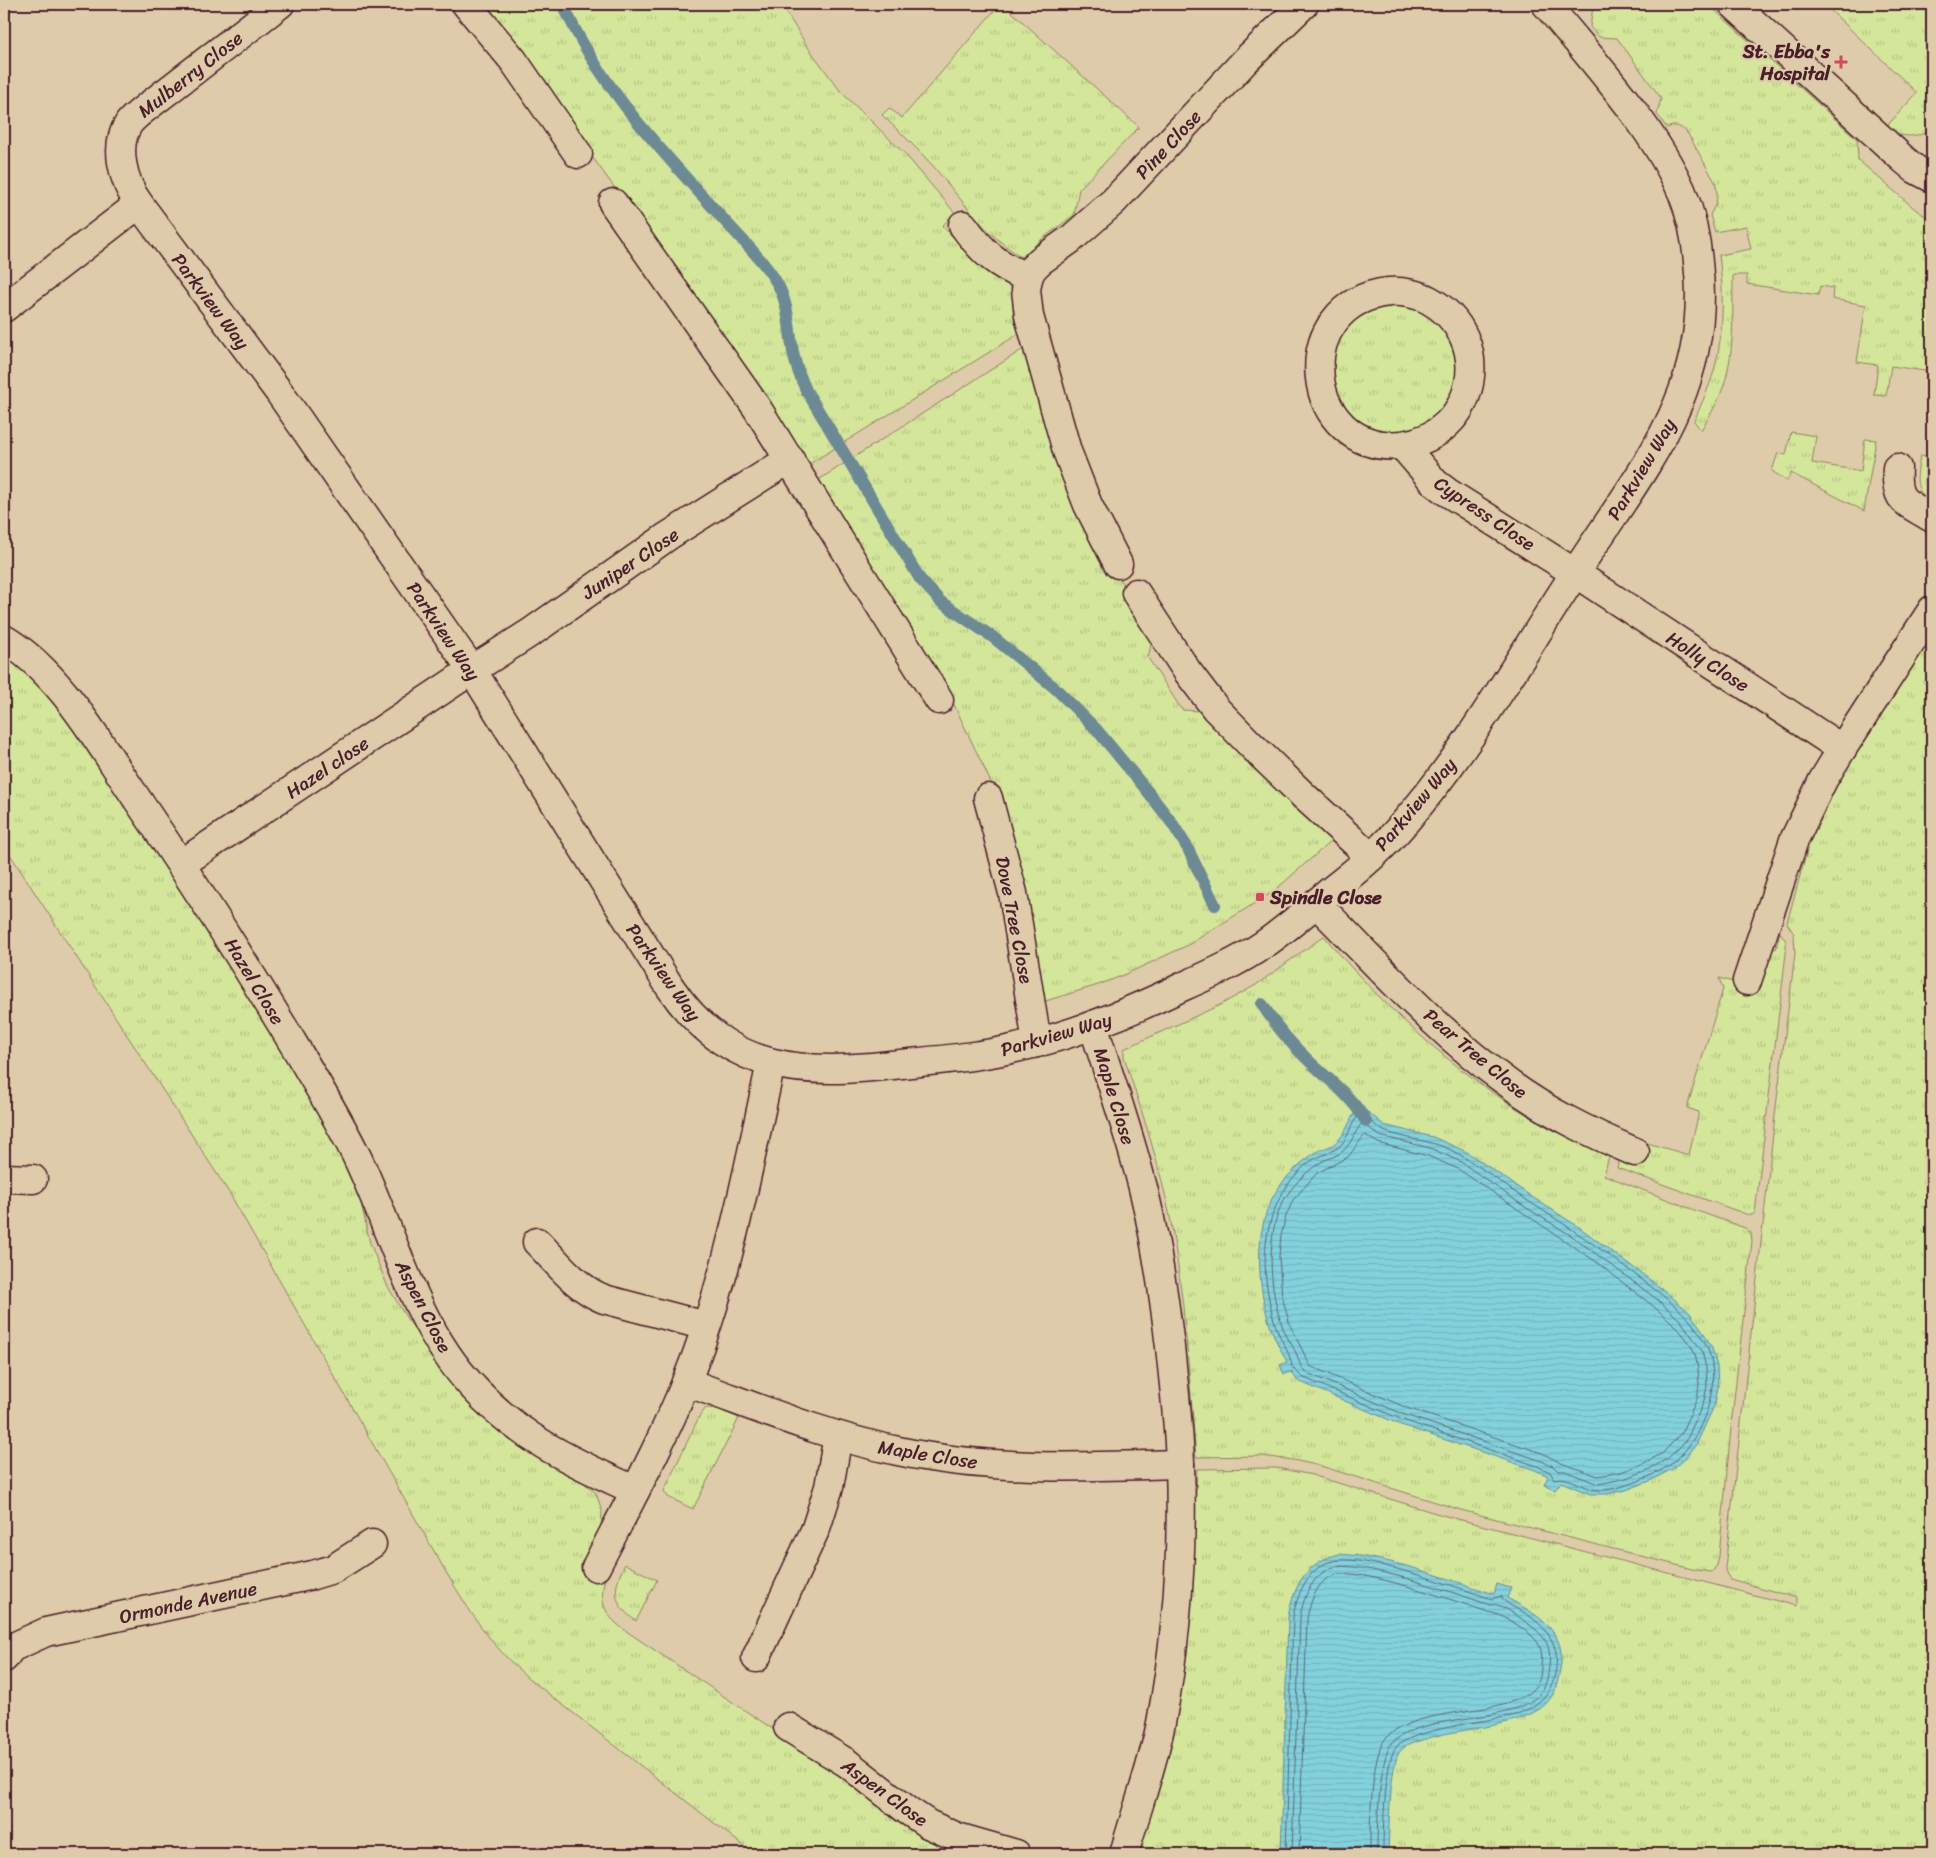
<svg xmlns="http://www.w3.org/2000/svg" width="1936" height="1858" viewBox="0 0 1936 1858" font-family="Sriracha,sans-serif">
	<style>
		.grass { fill: url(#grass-tufts); stroke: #8e8262 }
		.water { fill: url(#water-rules); stroke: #6c8a96 }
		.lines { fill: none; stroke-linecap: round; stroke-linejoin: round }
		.shore { stroke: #606773; stroke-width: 1 }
		.stream { stroke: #6c8a96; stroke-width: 12 }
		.minor-casing { stroke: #4a1f2b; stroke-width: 31 }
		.minor { stroke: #decba9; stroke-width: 28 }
		.poi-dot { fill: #d1495b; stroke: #decba9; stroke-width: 2 }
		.labels { text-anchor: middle; stroke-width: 4.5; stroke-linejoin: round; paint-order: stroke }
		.poi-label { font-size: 19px; font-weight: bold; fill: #4a1f2b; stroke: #decba9; text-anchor: end }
		.street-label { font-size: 19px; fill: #4a1f2b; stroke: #decba9 }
	</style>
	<defs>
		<pattern id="grass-tufts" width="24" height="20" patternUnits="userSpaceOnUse" patternTransform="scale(1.25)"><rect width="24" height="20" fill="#d3e69a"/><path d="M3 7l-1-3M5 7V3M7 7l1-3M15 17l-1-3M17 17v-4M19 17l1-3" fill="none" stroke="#b7c585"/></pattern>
		<pattern id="water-rules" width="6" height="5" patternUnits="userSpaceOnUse" patternTransform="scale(1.25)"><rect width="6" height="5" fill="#82d2de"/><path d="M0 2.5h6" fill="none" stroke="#72b4bf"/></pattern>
	</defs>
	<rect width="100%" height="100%" fill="#decba9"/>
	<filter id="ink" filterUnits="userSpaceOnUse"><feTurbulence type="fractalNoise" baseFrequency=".02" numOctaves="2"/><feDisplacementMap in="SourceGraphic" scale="10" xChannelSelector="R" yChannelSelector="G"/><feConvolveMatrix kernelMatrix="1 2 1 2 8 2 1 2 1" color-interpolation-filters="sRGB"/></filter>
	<g filter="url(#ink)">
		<!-- grass -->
		<g class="grass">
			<path d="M482,4H781L807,46L841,92L905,154L955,213L942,226L976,260L1017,282L1020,333L806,466L679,277Z"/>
			<path d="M1000,4H1003L1139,127L1079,189L1074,215L1042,239L1022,257C985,235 962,200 934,167C918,149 900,132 882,115L889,108L902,118Z"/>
			<path d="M1590,4H1708L1857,139L1858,160L1915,209L1932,221V372L1891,366L1886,396L1874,395L1878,365L1857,362L1866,305L1832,299L1833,288L1820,286L1818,295L1747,284V275H1733C1732,314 1736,355 1721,393C1716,406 1708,418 1701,430L1694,421C1701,405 1709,388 1714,371C1724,334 1724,293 1719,255L1751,249L1746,226L1715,232L1710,215C1717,203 1719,196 1715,182L1691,139C1686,130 1678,122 1667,128L1657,114L1661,98L1617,38L1599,37L1590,27L1593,7Z"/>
			<path d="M1824,4H1932V132C1912,136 1904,140 1886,127L1917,93Z"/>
			<circle cx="1395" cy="369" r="63"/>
			<path d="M1025,348L1090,533L1113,577L1118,575L1127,591L1122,594L1152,640L1148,658L1182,710L1202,711L1331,841L1274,891L1188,945L1124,975L1098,985L1042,1002L996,793L950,696L817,481Z"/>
			<path d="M1791,432L1816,436L1812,463L1861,471L1865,439L1876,440L1864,511L1791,473L1787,481L1772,471L1778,453L1786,455Z"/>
			<path d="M1920,456L1932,458V503C1912,489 1917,477 1920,456Z"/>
			<path d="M1932,634V1854H1135L1193,1550L1197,1469L1277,1468L1312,1475L1442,1515L1797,1606V1598L1730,1579L1726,1573L1725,1568L1776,1107L1795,954L1794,934L1787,923L1811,836L1838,780Z"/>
			<path d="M4,652L20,665L64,709L301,1075L333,1136L359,1194L370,1243L387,1285L407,1319L463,1391L499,1430L544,1461L583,1482L596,1493L602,1511L601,1527L582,1565L605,1579C598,1603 606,1617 626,1631L852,1782C874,1804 899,1828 929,1839C944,1845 961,1849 977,1854H754L527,1677C489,1643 472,1615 446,1572L230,1194L4,845Z"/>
			<path d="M1780,932L1786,941V953L1755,1213L1752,1215L1746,1214L1617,1168L1620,1159L1640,1141L1689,1155L1699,1112L1687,1108L1723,989L1719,978L1758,989L1768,947L1776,949Z"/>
			<path d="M1324,936C1381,1005 1451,1068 1527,1115C1552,1131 1581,1143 1609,1156L1604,1175L1697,1211L1745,1228L1751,1233L1752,1241L1732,1417L1719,1556L1717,1565L1712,1572L1696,1570L1461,1510L1321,1466L1293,1460L1262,1456L1196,1457C1189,1377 1185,1296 1170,1217C1159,1162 1141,1109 1124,1057V1049L1220,1005L1256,985Z"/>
			<path d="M706,1408L718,1409L739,1418L693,1509L668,1497L664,1491L699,1417Z"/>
			<path d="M625,1564L657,1580L636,1621C612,1604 612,1589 625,1564Z"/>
		</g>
		<!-- water -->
		<g class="water">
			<path d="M1358,1108L1368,1112L1384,1125L1433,1137L1467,1152L1532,1197L1579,1227L1665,1291L1690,1313L1703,1331L1712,1348L1717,1366L1718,1387L1715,1404L1697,1443L1689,1454L1674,1468L1650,1481L1626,1490L1607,1494H1590L1561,1482L1555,1490L1544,1485L1548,1476L1535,1470L1401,1425L1298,1381L1291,1372L1284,1374L1280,1365L1287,1362C1282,1352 1276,1342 1272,1331C1257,1291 1252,1227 1277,1190C1287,1175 1303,1160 1318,1151C1324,1148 1331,1147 1335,1143C1347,1134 1349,1119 1358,1108Z"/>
			<path d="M1339,1554C1390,1557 1445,1578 1494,1594L1497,1584L1511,1588L1507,1598C1533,1612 1565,1629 1561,1663C1559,1676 1557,1689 1550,1699C1529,1728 1461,1727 1429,1738C1419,1741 1409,1743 1401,1750C1389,1762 1389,1834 1388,1854H1281L1288,1617C1294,1585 1306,1562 1339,1554Z"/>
		</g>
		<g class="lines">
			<!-- shore -->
			<g class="shore">
				<path d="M1359,1115C1369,1117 1375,1127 1384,1131C1405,1139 1429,1140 1449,1149C1479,1164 1504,1186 1531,1203C1568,1226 1603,1250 1637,1276C1663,1296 1695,1317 1708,1349C1716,1370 1713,1395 1705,1415C1698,1434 1687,1452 1671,1464C1654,1476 1613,1494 1593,1489C1579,1486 1568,1475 1554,1479L1550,1472L1537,1466L1403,1420L1302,1377L1292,1367C1291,1355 1283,1344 1278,1332C1274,1322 1271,1310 1269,1299C1259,1250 1267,1197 1308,1163C1317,1156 1330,1154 1339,1147C1349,1138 1350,1124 1359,1115Z"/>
				<path d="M1362,1123L1380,1136L1430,1148L1461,1162L1525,1207L1572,1236L1658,1300L1681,1321L1702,1351L1706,1368L1707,1386L1704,1401L1688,1437L1680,1447L1667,1459L1646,1471L1623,1479L1598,1484L1565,1471H1558L1553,1466L1539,1460L1405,1415L1305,1372C1299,1364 1300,1363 1297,1355C1293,1346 1287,1338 1283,1328C1269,1292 1264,1228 1287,1195C1296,1182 1309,1169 1323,1161C1329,1158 1338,1156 1343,1151C1352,1143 1355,1131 1362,1123Z"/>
				<path d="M1365,1135L1378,1143L1428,1156L1458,1169L1595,1261L1653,1306L1676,1326L1688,1341L1695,1354L1698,1369L1699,1385L1697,1399L1681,1433L1663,1453L1642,1464L1621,1472L1598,1476L1561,1463L1542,1453L1407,1408L1310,1366L1290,1325L1282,1297L1279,1257L1281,1235L1286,1216L1293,1200L1317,1173L1348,1157Z"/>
				<path d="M1286,1854L1293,1617C1297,1596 1306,1570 1329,1562C1359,1551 1458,1588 1492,1599L1501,1596C1506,1605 1516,1608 1525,1613C1551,1630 1563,1650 1553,1681C1546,1701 1530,1710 1511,1716C1486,1721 1411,1730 1396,1747C1384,1762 1383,1834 1383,1854"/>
				<path d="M1292,1854L1300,1618C1303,1599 1311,1576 1331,1568C1356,1558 1460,1595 1490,1605C1492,1605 1495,1604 1497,1605C1505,1606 1529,1624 1535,1629C1548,1640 1551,1650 1549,1666C1548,1675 1547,1684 1541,1692C1517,1725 1426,1711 1393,1742C1378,1756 1377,1833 1377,1854"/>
				<path d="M1299,1854L1307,1619C1310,1602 1317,1581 1334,1575C1356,1566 1461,1603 1488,1612C1504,1615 1518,1625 1531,1635C1541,1644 1543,1652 1541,1665C1541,1673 1540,1681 1535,1687C1511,1718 1418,1704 1386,1738C1370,1756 1370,1829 1370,1854"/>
			</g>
			<!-- stream -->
			<g class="stream">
				<path d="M563,4C597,83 659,148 716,211C734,232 768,264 779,287C790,309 789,334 794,357C797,369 801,379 806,390L920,579L941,602L994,638L1055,688L1097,730L1149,793L1172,823L1187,847L1215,905"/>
				<path d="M1262,1004C1275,1025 1290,1043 1308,1060C1329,1080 1351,1096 1366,1121"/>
			</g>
			<!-- minor casing -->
			<g class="minor-casing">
				<g id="minor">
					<path d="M280,4L143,110C138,114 133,118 129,123C113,147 124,183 139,204L279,392L472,670L670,987C729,1075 805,1075 901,1064C939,1060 978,1057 1016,1048C1075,1035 1130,1012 1184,986C1211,974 1238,962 1263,945C1288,928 1310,908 1333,889C1359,869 1384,847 1405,822C1472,745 1521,655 1577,570C1642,469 1713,391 1698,262C1696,238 1691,214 1682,192C1653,126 1592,60 1546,4"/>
					<path d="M466,4L513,60L578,154"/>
					<path d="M1733,4L1902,158L1915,169L1932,178"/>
					<path d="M613,203L757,408L939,700"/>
					<path d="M963,225C983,253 996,264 1028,278L1026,290L1029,316L1067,451L1088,505L1118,564"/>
					<path d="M1028,278L1032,269L1040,261L1071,239L1114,201L1246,60L1304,4"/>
					<path d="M4,308L139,204"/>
					<path d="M1402,445C1478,435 1496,337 1429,300C1418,294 1402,291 1389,292C1286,303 1303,455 1402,445L1435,483L1447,492L1575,573L1842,749L1823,780L1794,840L1747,981"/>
					<path d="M1897,468C1895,503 1905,501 1932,518"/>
					<path d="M1136,593L1187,671L1216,709L1252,746L1305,797L1371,857"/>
					<path d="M4,639C61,673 98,742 135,796C186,871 235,948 282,1025C307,1067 333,1109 355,1153C393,1230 412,1321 471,1385C520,1439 571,1461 634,1490"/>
					<path d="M1842,749L1932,610"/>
					<path d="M988,798L1013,893L1037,1043"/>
					<path d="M181,864L472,670L533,631L668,536L790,459"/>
					<path d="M1316,903C1378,965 1437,1032 1508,1083C1547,1112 1591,1133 1635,1152"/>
					<path d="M1093,1025C1111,1082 1131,1138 1145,1196C1157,1246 1164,1296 1170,1347C1174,1386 1179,1426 1180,1465C1183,1551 1177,1639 1161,1723C1152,1768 1136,1811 1124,1854"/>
					<path d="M4,1178L33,1179"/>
					<path d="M537,1242C558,1263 576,1288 604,1299L706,1326"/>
					<path d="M686,1382C756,1407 825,1436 898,1451C991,1471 1086,1467 1180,1464"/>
					<path d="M596,1567C627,1506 661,1445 687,1380C728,1279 748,1169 771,1063"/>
					<path d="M4,1658L11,1648L46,1632L313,1575L333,1569L372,1544"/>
					<path d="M756,1658L816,1528L829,1487L838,1436"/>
					<path d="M788,1727L847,1763L907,1810L928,1824L957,1837L1016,1854"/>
				</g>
			</g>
			<!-- minor -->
			<use href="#minor" class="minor"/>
		</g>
	</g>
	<!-- markers -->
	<g class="poi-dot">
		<path d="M1838.5 54.5h5v5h5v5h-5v5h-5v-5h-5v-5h5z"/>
		<rect x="1255" y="892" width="10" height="10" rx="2.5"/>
	</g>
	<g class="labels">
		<!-- poi labels -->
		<g class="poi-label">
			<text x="1830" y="58">St. Ebba's<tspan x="1830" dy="22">Hospital</tspan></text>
			<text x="1270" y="904" text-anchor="start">Spindle Close</text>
		</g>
		<!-- street labels -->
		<g class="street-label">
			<text transform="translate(190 74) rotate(-38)" y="7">Mulberry Close</text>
			<text transform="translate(1168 144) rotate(-47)" y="7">Pine Close</text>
			<text transform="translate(211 301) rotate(53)" y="7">Parkview Way</text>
			<text transform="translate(1641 469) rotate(-59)" y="7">Parkview Way</text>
			<text transform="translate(1485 513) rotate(34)" y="7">Cypress Close</text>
			<text transform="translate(630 563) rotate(-34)" y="7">Juniper Close</text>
			<text transform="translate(444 631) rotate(56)" y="7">Parkview Way</text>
			<text transform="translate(1708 661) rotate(33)" y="7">Holly Close</text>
			<text transform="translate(327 767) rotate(-34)" y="7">Hazel close</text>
			<text transform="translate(1415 804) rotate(-50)" y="7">Parkview Way</text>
			<text transform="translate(1015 920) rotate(79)" y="7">Dove Tree Close</text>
			<text transform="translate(664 972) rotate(55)" y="7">Parkview Way</text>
			<text transform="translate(255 981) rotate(59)" y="7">Hazel Close</text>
			<text transform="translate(1056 1034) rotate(-16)" y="7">Parkview Way</text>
			<text transform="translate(1476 1053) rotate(40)" y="7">Pear Tree Close</text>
			<text transform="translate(1115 1096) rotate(73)" y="7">Maple Close</text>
			<text transform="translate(424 1306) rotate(63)" y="7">Aspen Close</text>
			<text transform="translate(928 1454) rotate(9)" y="7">Maple Close</text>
			<text transform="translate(188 1602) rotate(-12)" y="7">Ormonde Avenue</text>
			<text transform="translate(885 1792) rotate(36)" y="7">Aspen Close</text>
		</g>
	</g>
	<!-- margin -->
	<rect width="1936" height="1858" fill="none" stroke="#decba9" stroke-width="20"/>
	<rect x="10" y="10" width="1916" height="1838" fill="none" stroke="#4a1f2b" stroke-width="2" filter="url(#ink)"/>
</svg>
